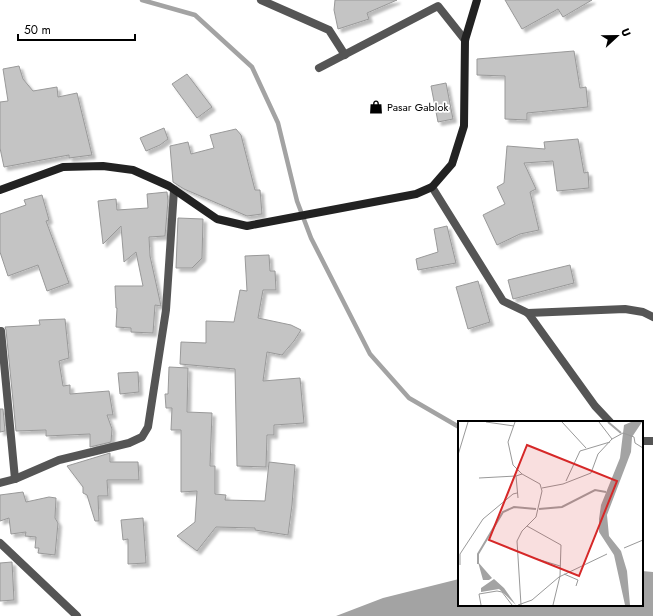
<svg xmlns="http://www.w3.org/2000/svg" width="653" height="616" viewBox="0 0 653 616" font-family="Jost,sans-serif">
	<style>
		.water { fill: #a3a3a3 }
		.lines { fill: none; stroke-linecap: round; stroke-linejoin: round }
		.stream { stroke: #a3a3a3; stroke-width: 4.5 }
		.building { fill: #c4c4c4; stroke: #999; filter: url(#shadow) }
		.street { stroke: #555; stroke-width: 8 }
		.secondary { stroke: #222; stroke-width: 8 }
		.labels { text-anchor: middle; stroke-width: 3.5; stroke-linejoin: round; paint-order: stroke }
		.poi-label { font-size: 11px; fill: #000; stroke: #fff; text-anchor: start }
		.inset-river { fill: none; stroke: #a3a3a3; stroke-width: 2 }
		.inset-road { fill: none; stroke: #999; stroke-width: 1 }
		.view { fill: #d62828; fill-opacity: 0.15; stroke: #d62828; stroke-width: 2 }
		.inset-edge { fill: none; stroke: #000; stroke-width: 2 }
	</style>
	<defs>
		<filter id="shadow"><feDropShadow dx="3.5" dy="3.5" stdDeviation="1" flood-color="#0004"/></filter>
	</defs>
	<rect width="100%" height="100%" fill="#fff"/>
	<!-- water -->
	<path class="water" d="M642,571L653,572V616H336L383,598L459,579V605H642Z"/>
	<g class="lines">
		<!-- stream -->
		<path class="stream" d="M142,0L195,15L252,67L278,123L297,201L311,238L370,354L409,398L459,427"/>
	</g>
	<!-- building -->
	<g class="building">
		<path d="M335,0H397L367,13L369,19L338,29L334,10Z"/>
		<path d="M505,0H592L563,17L558,9L522,29Z"/>
		<path d="M574,51L580,88L586,87L588,107L527,113V120L505,119V76L477,75V59Z"/>
		<path d="M19,66L23,79L33,91L57,87L58,97L77,93L92,155L69,158V155L4,167L0,148V102L8,101L3,69Z"/>
		<path d="M187,74L212,107L197,118L172,84Z"/>
		<path d="M446,83L453,119L438,122L431,86Z"/>
		<path d="M164,128L168,139L160,145L146,151L140,138Z"/>
		<path d="M236,129L241,135L255,190H260L262,214L247,216L184,189L173,182L170,146L188,142L191,154L214,148L210,135Z"/>
		<path d="M578,139L584,173L588,172L589,188L557,191L553,161L524,163L536,189L530,192L539,230L520,234L497,245L483,215L505,204L497,187L504,183L507,146L545,149L544,142Z"/>
		<path d="M167,192L168,201L165,236L149,237L150,256L161,306L155,305L153,333L131,332V328L116,327L117,308H116L115,286H143L136,252L124,262L121,226L103,244L98,201L116,199L117,210L148,208L147,194Z"/>
		<path d="M42,195L49,220L46,221L69,283L47,291L38,265L8,276L0,252V214L26,205L24,200Z"/>
		<path d="M178,218L203,219L202,258L192,268H176Z"/>
		<path d="M447,226L456,263L418,270L416,259L438,252L434,229Z"/>
		<path d="M269,255L270,271H275L276,290H263L258,318L291,325L301,330L294,341L282,355L267,352L263,381L300,378L304,423L274,425V435H267L266,467L237,466L235,369L180,364L181,342L206,343V321L234,322L240,290L247,291L245,256Z"/>
		<path d="M570,265L574,283L513,299L508,280Z"/>
		<path d="M478,281L490,322L468,329L456,287Z"/>
		<path d="M65,319L69,358L59,361L63,386L70,385V394L109,391L113,415H107L112,429L111,442L90,447V434L46,436V430L16,431L6,330L5,327L40,325L39,320Z"/>
		<path d="M169,367L188,368L187,412L212,413L210,466H215V494L226,495L225,500L265,501L269,462L295,465L292,505L288,535L255,530V528L216,527L197,551L177,536L195,522L197,491L181,492V430H171L172,408H166L165,394H168Z"/>
		<path d="M138,372L139,392L120,394L118,373Z"/>
		<path d="M0,409H3L5,431L0,432Z"/>
		<path d="M110,453V462H138L139,480H107L108,496H98L99,521H95L87,495L83,493V487L67,466Z"/>
		<path d="M23,492L26,502L49,497L56,498L55,518L58,523L55,555L38,553L39,548H35L36,537L25,536L26,532L11,534L9,518L0,521V495Z"/>
		<path d="M143,518L146,563L128,564V539L123,540L121,520Z"/>
		<path d="M12,562L14,600L0,601V563Z"/>
	</g>
	<g class="lines">
		<!-- street -->
		<g class="street">
			<path d="M261,0L329,30L345,55"/>
			<path d="M319,68L438,6L465,40"/>
			<path d="M432,187L503,301L528,313L595,406L610,422"/>
			<path d="M528,313L625,309L643,312L653,317"/>
			<path d="M1,331L15,479"/>
			<path d="M642,441H653"/>
			<path d="M0,483L15,479L59,460L129,443L142,437L148,427L166,310L174,190"/>
			<path d="M0,543L77,616"/>
		</g>
		<!-- secondary -->
		<path class="secondary" d="M0,190L63,167L103,166L133,170L169,186L217,219L247,226L416,194L432,187L452,164L464,126L465,40L477,0"/>
	</g>
	<!-- icons -->
	<defs>
		<g id="shop-bare" transform="scale(1.08)"><path d="M-5-2.5h2.3a2.7 3.5 0 0 1 5.4 0H5L5.5 6h-11ZM-1.5-2.5h3a1.5 2.3 0 0 0-3 0Z" fill="#000" stroke="#fff" stroke-width="2.5" paint-order="stroke"/></g>
	</defs>
	<g fill-rule="evenodd">
		<use href="#shop-bare" x="376" y="107"/>
	</g>
	<g class="labels">
		<!-- poi labels -->
		<g class="poi-label">
			<text x="387" y="111">Pasar Gablok</text>
		</g>
	</g>
	<!-- overview -->
	<g transform="translate(458 421)">
		<rect width="185" height="185" fill="#fff"/>
		<path d="M173,1H184L174,16L173,31L149,94L151,115L163,130L169,150L172,184H167L156,134L141,111V98L143,84L162,37L166,4ZM20,141L34,157L31,159H25ZM36,158L46,167L58,184L41,168L23,171V167Z" fill="#a3a3a3"/>
		<path class="inset-river" d="M150,1L163,12M81,88L104,86L137,69L148,71M20,143V133L45,91L56,86L78,88"/>
		<path class="inset-road" d="M28,1L56,5M57,1L50,21L55,44L64,53L82,63L84,70L78,96L64,110L59,120L63,184M104,1L128,27M141,1L154,18L165,12L176,16L177,22L185,27M0,34L10,1M21,57L58,55M108,60L122,30L152,21M84,67L105,63L133,52L140,33L154,18M60,77L58,55L64,53M69,105L103,124L102,155L95,184M166,127L185,119M79,138L102,145M2,144V133L25,98L55,73L59,72M106,153L120,159L118,165M23,184L21,173L39,170L44,171L54,184M60,184L74,179L101,156L149,133"/>
		<path class="view" d="M69,24L159,60L121,155L31,119Z"/>
		<rect width="185" height="185" class="inset-edge"/>
	</g>
	<!-- north arrow -->
	<g transform="translate(617 36) rotate(68)" stroke="#ffffff" stroke-width="3" paint-order="stroke">
	<path d="M0-3L7 15L0 10L-7 15Z" fill="#000000"/>
	<text y="-6" font-size="11" font-weight="bold" text-anchor="middle" fill="#000000">U</text>
	</g>
	<!-- scale -->
	<path d="M18 34v6h117v-6" fill="none" stroke="#000000" stroke-width="2"/>
	<text x="24" y="34" font-size="12" fill="#000000" stroke="#ffffff" stroke-width="3" paint-order="stroke">50 m</text>
</svg>
